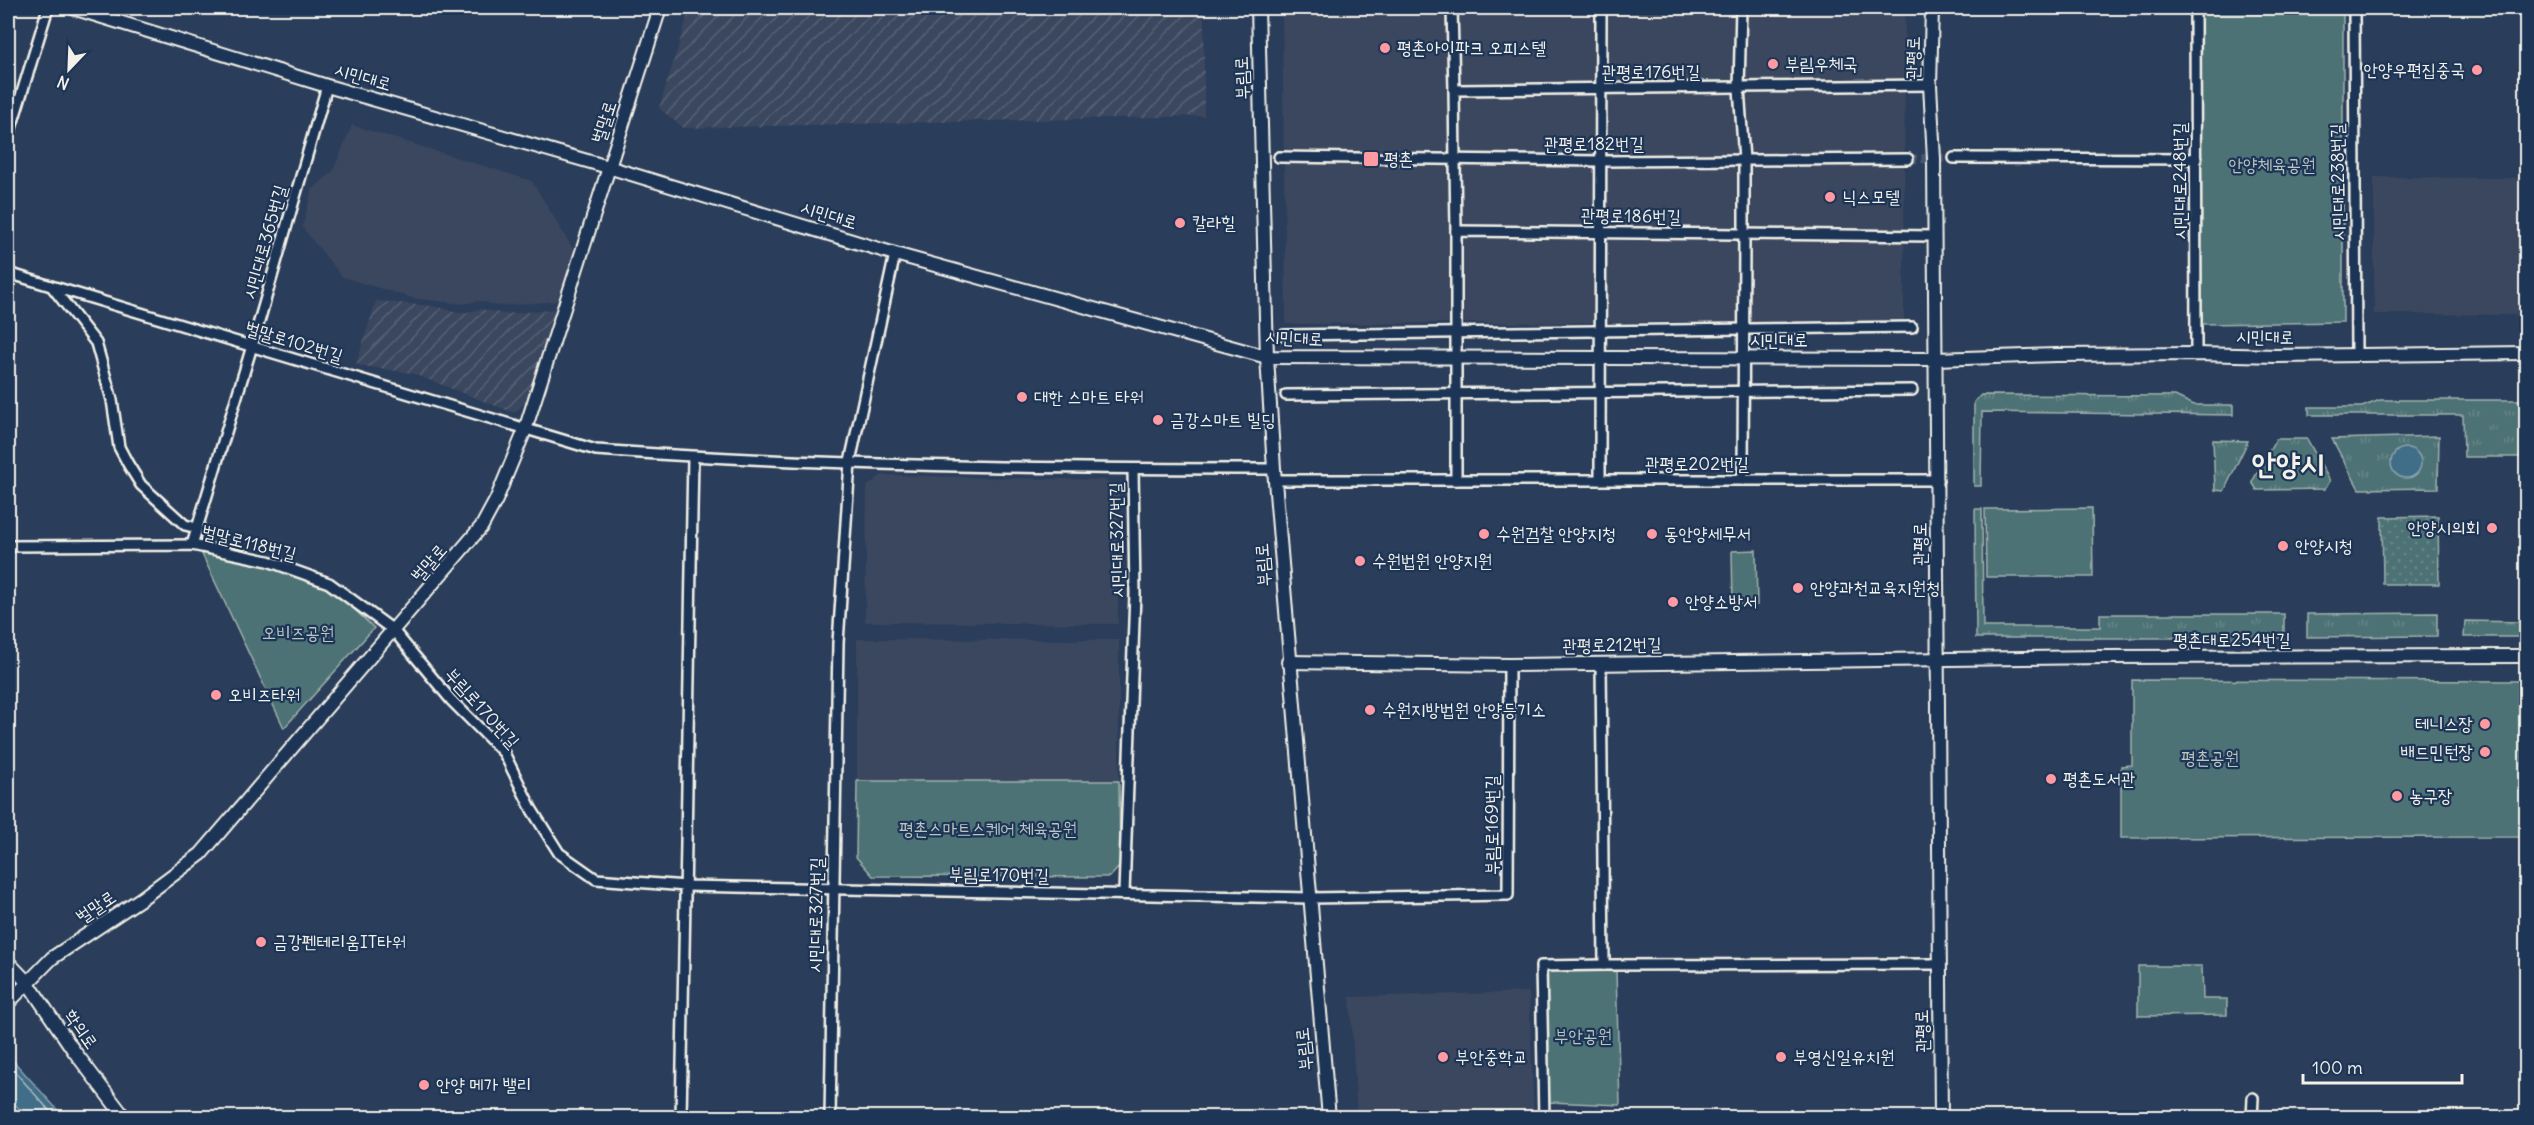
<svg xmlns="http://www.w3.org/2000/svg" width="2534" height="1125" viewBox="0 0 2534 1125" font-family="Delius,'Poor Story',sans-serif">
	<style>
		.built { fill: #3a475e }
		.industrial { fill: url(#industrial-furrows) }
		.grass { fill: url(#grass-tufts); stroke: #a0b2ae; stroke-width: 1.5 }
		.park { fill: #4d7274; stroke: #a0b2ae; stroke-width: 1.5 }
		.garden { fill: url(#garden-dots); stroke: #a0b2ae; stroke-width: 1.5 }
		.water { fill: #416d87; stroke: #89a2ae; stroke-width: 1.5 }
		.lines { fill: none; stroke-linecap: round; stroke-linejoin: round }
		.shore { stroke: #acbcc1; stroke-width: 1.5 }
		.street-tunnel { stroke: #48586f; stroke-width: 9; stroke-dasharray: 9 4.5; stroke-linecap: butt }
		.street-casing { stroke: #f4f1e8; stroke-width: 14 }
		.secondary-casing { stroke: #f4f1e8; stroke-width: 16 }
		.street { stroke: #1d3557; stroke-width: 9 }
		.secondary { stroke: #1d3557; stroke-width: 12 }
		.poi-dot { fill: #ff9aa2; stroke: #1d3557; stroke-width: 2 }
		.labels { text-anchor: middle; stroke-width: 4.5; stroke-linejoin: round; paint-order: stroke }
		.poi-label { font-size: 18px; fill: #f4f1e8; stroke: #1d3557; text-anchor: start }
		.street-label { font-size: 18px; fill: #f4f1e8; stroke: #1d3557 }
		.park-label { font-size: 18px; fill: #bac5bf; stroke: #1d3557 }
		.town-label { font-size: 30px; font-weight: bold; fill: #f4f1e8; stroke: #1d3557 }
	</style>
	<defs>
		<pattern id="industrial-furrows" width="10" height="10" patternUnits="userSpaceOnUse" patternTransform="scale(1.5)"><rect width="10" height="10" fill="#3a475e"/><path d="M-1 1l2-2M0 10L10 0M9 11l2-2" fill="none" stroke="#576275"/></pattern>
		<pattern id="grass-tufts" width="24" height="20" patternUnits="userSpaceOnUse" patternTransform="scale(1.5)"><rect width="24" height="20" fill="#4d7274"/><path d="M3 7l-1-3M5 7V3M7 7l1-3M15 17l-1-3M17 17v-4M19 17l1-3" fill="none" stroke="#678788"/></pattern>
		<pattern id="garden-dots" width="8" height="8" patternUnits="userSpaceOnUse" patternTransform="scale(1.5)"><rect width="8" height="8" fill="#4d7274"/><path d="M2 2h.1M6 6h.1" fill="none" stroke="#678788" stroke-width="1.8" stroke-linecap="round"/></pattern>
	</defs>
	<rect width="100%" height="100%" fill="#2a3d5a"/>
	<filter id="ink" filterUnits="userSpaceOnUse"><feTurbulence type="fractalNoise" baseFrequency=".0167" numOctaves="2"/><feDisplacementMap in="SourceGraphic" scale="12" xChannelSelector="R" yChannelSelector="G"/><feConvolveMatrix kernelMatrix="1 2 1 2 8 2 1 2 1" color-interpolation-filters="sRGB"/></filter>
	<g filter="url(#ink)">
		<!-- built -->
		<g class="built">
			<path d="M1282,8H1905L1904,321L1286,324Z"/>
			<path d="M352,125L532,181L575,252L557,301L498,306L480,301L462,304L412,298L342,277L302,227L312,190L333,171Z"/>
			<path d="M2374,177L2526,178V315L2374,314Z"/>
			<path d="M882,475L1105,480L1119,492L1118,624L865,622L867,486Z"/>
			<path d="M857,639L1119,640V781H857Z"/>
			<path d="M1529,992L1534,1117H1357L1350,997Z"/>
		</g>
		<!-- industrial -->
		<g class="industrial">
			<path d="M690,8H1204V116L683,128L659,108Z"/>
			<path d="M376,301L432,306L463,313L481,309L504,314L555,309L529,400L514,413L411,373L356,365Z"/>
		</g>
		<!-- grass -->
		<g class="grass">
			<path d="M1981,395L2175,396L2194,405H2233V415L1982,412L1981,486H1974V402Z"/>
			<path d="M2380,400H2526V457H2464L2463,415H2309V407H2362Z"/>
			<path d="M2439,436L2438,488L2359,489L2332,439Z"/>
			<path d="M2276,439H2307L2330,481L2325,489L2257,490L2252,482Z"/>
			<path d="M2213,440L2248,441L2224,491L2215,490Z"/>
			<path d="M1975,509H1982L1983,627H2100V614H2284V638H1976Z"/>
			<path d="M2437,613V636L2307,637V614Z"/>
			<path d="M2465,621L2526,622V637H2464Z"/>
		</g>
		<!-- park -->
		<g class="park">
			<path d="M2200,8H2343V322L2202,324Z"/>
			<path d="M2092,508L2093,577H1986L1985,509Z"/>
			<path d="M1756,550L1757,605H1733L1732,551Z"/>
			<path d="M201,552H215L316,580L336,592L374,628L284,728Z"/>
			<path d="M2132,680L2526,681V837L2121,838V766L2132,765Z"/>
			<path d="M857,781H1119L1120,866L1110,877L873,876L856,857Z"/>
			<path d="M2138,966H2202L2203,999H2227V1015L2138,1016Z"/>
			<path d="M1546,970L1616,971L1620,1105L1549,1102Z"/>
		</g>
		<!-- garden -->
		<path class="garden" d="M2438,516L2439,584H2383L2382,517Z"/>
		<!-- water -->
		<g class="water">
			<circle cx="2406" cy="463" r="15"/>
			<path d="M8,1055L64,1117H26L8,1096Z"/>
		</g>
		<g class="lines">
			<!-- shore -->
			<path class="shore" d="M8,1064L56,1118"/>
			<!-- street-tunnel -->
			<path class="street-tunnel" d="M1908,159L1954,158"/>
			<!-- street casing -->
			<g class="street-casing">
				<g id="street">
					<path d="M1452,8L1454,90L1930,85"/>
					<path d="M1741,8L1739,88L1744,160V234L1743,480"/>
					<path d="M2195,8L2196,354"/>
					<path d="M2354,8L2356,355"/>
					<path d="M1454,90L1456,231"/>
					<path d="M8,138L48,8"/>
					<path d="M1279,157L1599,161L1908,159"/>
					<path d="M1954,158L2196,159"/>
					<path d="M8,273L596,450C821,466 1048,469 1274,469"/>
					<path d="M53,288L96,343L112,400L119,447L128,464L141,485L185,525L197,528"/>
					<path d="M1284,335L1912,327"/>
					<path d="M1286,395L1912,390"/>
					<path d="M1274,480H1938"/>
					<path d="M1456,480V231L1935,236"/>
					<path d="M1600,480L1601,8"/>
					<path d="M192,545L252,346L327,86"/>
					<path d="M8,546L192,545L268,561L329,583L393,630L451,700L504,753L532,810L559,853L596,879L686,886L1310,898L1508,895L1509,665"/>
					<path d="M1601,663L1604,965L1939,964"/>
					<path d="M1124,893L1135,594L1133,469"/>
					<path d="M681,1118L693,457"/>
					<path d="M830,1118L838,643L850,462L895,254"/>
					<path d="M1544,1118L1541,966L1604,965"/>
					<path d="M2252,1118L2253,1098"/>
				</g>
			</g>
			<!-- secondary casing -->
			<g class="secondary-casing">
				<g id="secondary">
					<path d="M73,8L327,86L608,167L895,254L1267,357L1935,359L2056,355L2196,354L2277,356L2526,353"/>
					<path d="M1258,8L1267,357L1274,469L1329,1118"/>
					<path d="M1932,8L1930,85L1934,159L1941,1118"/>
					<path d="M1288,662L1509,665L2104,657L2526,656"/>
					<path d="M8,962L28,983L74,1051L125,1118"/>
					<path d="M8,1003L52,958L142,898L201,854L482,526L496,500L525,430L660,8"/>
				</g>
			</g>
			<!-- street -->
			<use href="#street" class="street"/>
			<!-- secondary -->
			<use href="#secondary" class="secondary"/>
		</g>
	</g>
	<!-- markers -->
	<g class="poi-dot">
		<circle cx="1385" cy="48" r="6"/>
		<circle cx="1773" cy="64" r="6"/>
		<circle cx="2477" cy="70" r="6"/>
		<rect x="1363" y="151" width="16" height="16" rx="3"/>
		<circle cx="1830" cy="197" r="6"/>
		<circle cx="1180" cy="223" r="6"/>
		<circle cx="1022" cy="397" r="6"/>
		<circle cx="1158" cy="420" r="6"/>
		<circle cx="2492" cy="528" r="6"/>
		<circle cx="1484" cy="534" r="6"/>
		<circle cx="1652" cy="534" r="6"/>
		<circle cx="2283" cy="546" r="6"/>
		<circle cx="1360" cy="561" r="6"/>
		<circle cx="1798" cy="588" r="6"/>
		<circle cx="1673" cy="602" r="6"/>
		<circle cx="216" cy="695" r="6"/>
		<circle cx="1370" cy="710" r="6"/>
		<circle cx="2485" cy="724" r="6"/>
		<circle cx="2485" cy="752" r="6"/>
		<circle cx="2051" cy="779" r="6"/>
		<circle cx="2397" cy="796" r="6"/>
		<circle cx="261" cy="942" r="6"/>
		<circle cx="1443" cy="1057" r="6"/>
		<circle cx="1781" cy="1057" r="6"/>
		<circle cx="424" cy="1085" r="6"/>
	</g>
	<g class="labels">
		<!-- poi labels -->
		<g class="poi-label">
			<text x="1397" y="54">평촌아이파크 오피스텔</text>
			<text x="1785" y="70">부림우체국</text>
			<text x="2465" y="76" text-anchor="end">안양우편집중국</text>
			<text x="1384" y="165">평촌</text>
			<text x="1842" y="203">닉스모텔</text>
			<text x="1192" y="229">칼라힐</text>
			<text x="1034" y="403">대한 스마트 타워</text>
			<text x="1170" y="426">금강스마트 빌딩</text>
			<text x="2480" y="534" text-anchor="end">안양시의회</text>
			<text x="1496" y="540">수원검찰 안양지청</text>
			<text x="1664" y="540">동안양세무서</text>
			<text x="2295" y="552">안양시청</text>
			<text x="1372" y="567">수원법원 안양지원</text>
			<text x="1810" y="594">안양과천교육지원청</text>
			<text x="1685" y="608">안양소방서</text>
			<text x="228" y="701">오비즈타워</text>
			<text x="1382" y="716">수원지방법원 안양등기소</text>
			<text x="2473" y="730" text-anchor="end">테니스장</text>
			<text x="2473" y="758" text-anchor="end">배드민턴장</text>
			<text x="2063" y="785">평촌도서관</text>
			<text x="2409" y="802">농구장</text>
			<text x="273" y="948">금강펜테리움IT타워</text>
			<text x="1455" y="1063">부안중학교</text>
			<text x="1793" y="1063">부영신일유치원</text>
			<text x="436" y="1091">안양 메가 밸리</text>
		</g>
		<!-- street labels -->
		<g class="street-label">
			<text transform="translate(1913 58) rotate(-89)" y="6">관평로</text>
			<text x="1651" y="78">관평로176번길</text>
			<text transform="translate(363 77) rotate(16)" y="6">시민대로</text>
			<text transform="translate(1242 78) rotate(-92)" y="6">부림로</text>
			<text transform="translate(604 122) rotate(-72)" y="6">벌말로</text>
			<text x="1594" y="150">관평로182번길</text>
			<text transform="translate(2180 181) rotate(-90)" y="6">시민대로248번길</text>
			<text transform="translate(2338 182) rotate(-91)" y="6">시민대로238번길</text>
			<text transform="translate(829 215) rotate(17)" y="6">시민대로</text>
			<text transform="translate(1631 216) rotate(1)" y="6">관평로186번길</text>
			<text transform="translate(265 242) rotate(-74)" y="6">시민대로365번길</text>
			<text transform="translate(2265 337) rotate(1)" y="6">시민대로</text>
			<text transform="translate(1294 338) rotate(3)" y="6">시민대로</text>
			<text x="1779" y="346">시민대로</text>
			<text transform="translate(294 342) rotate(17)" y="6">벌말로102번길</text>
			<text x="1697" y="470">관평로202번길</text>
			<text transform="translate(1117 540) rotate(-91)" y="6">시민대로327번길</text>
			<text transform="translate(249 543) rotate(14)" y="6">벌말로118번길</text>
			<text transform="translate(1920 544) rotate(-90)" y="6">관평로</text>
			<text transform="translate(429 563) rotate(-49)" y="6">벌말로</text>
			<text transform="translate(1263 565) rotate(-94)" y="6">부림로</text>
			<text x="2232" y="646">평촌대로254번길</text>
			<text transform="translate(1612 645) rotate(-1)" y="6">관평로212번길</text>
			<text transform="translate(482 708) rotate(48)" y="6">부림로170번길</text>
			<text transform="translate(1492 825) rotate(-90)" y="6">부림로169번길</text>
			<text transform="translate(999 875) rotate(1)" y="6">부림로170번길</text>
			<text transform="translate(96 907) rotate(-34)" y="6">벌말로</text>
			<text transform="translate(816 915) rotate(-89)" y="6">시민대로327번길</text>
			<text transform="translate(81 1029) rotate(55)" y="6">학의로</text>
			<text transform="translate(1922 1031) rotate(-91)" y="6">관평로</text>
			<text transform="translate(1304 1049) rotate(-96)" y="6">부림로</text>
		</g>
		<!-- park labels -->
		<g class="park-label">
			<text x="2272" y="171">안양체육공원</text>
			<text x="298" y="639">오비즈공원</text>
			<text x="2210" y="764">평촌공원</text>
			<text x="988" y="835">평촌스마트스퀘어 체육공원</text>
			<text x="1583" y="1042">부안공원</text>
		</g>
		<!-- town labels -->
		<g class="town-label">
			<text x="2288" y="474">안양시</text>
		</g>
	</g>
	<!-- margin -->
	<rect width="2534" height="1125" fill="none" stroke="#1d3557" stroke-width="30"/>
	<rect x="15" y="15" width="2504" height="1095" fill="none" stroke="#f4f1e8" stroke-width="2" filter="url(#ink)"/>
	<!-- north arrow -->
	<g transform="translate(69 69) rotate(203)" stroke="#1d3557" stroke-width="4.5" paint-order="stroke">
	<path d="M0-4.5L10 22L0 15L-10 22Z" fill="#f4f1e8"/>
	<text y="-9" font-size="16" font-weight="bold" text-anchor="middle" fill="#f4f1e8">N</text>
	</g>
	<!-- scale -->
	<path d="M2303 1074v9h159v-9" fill="none" stroke="#f4f1e8" stroke-width="3"/>
	<text x="2312" y="1074" font-size="18" fill="#f4f1e8" stroke="#1d3557" stroke-width="4.5" paint-order="stroke">100 m</text>
</svg>
